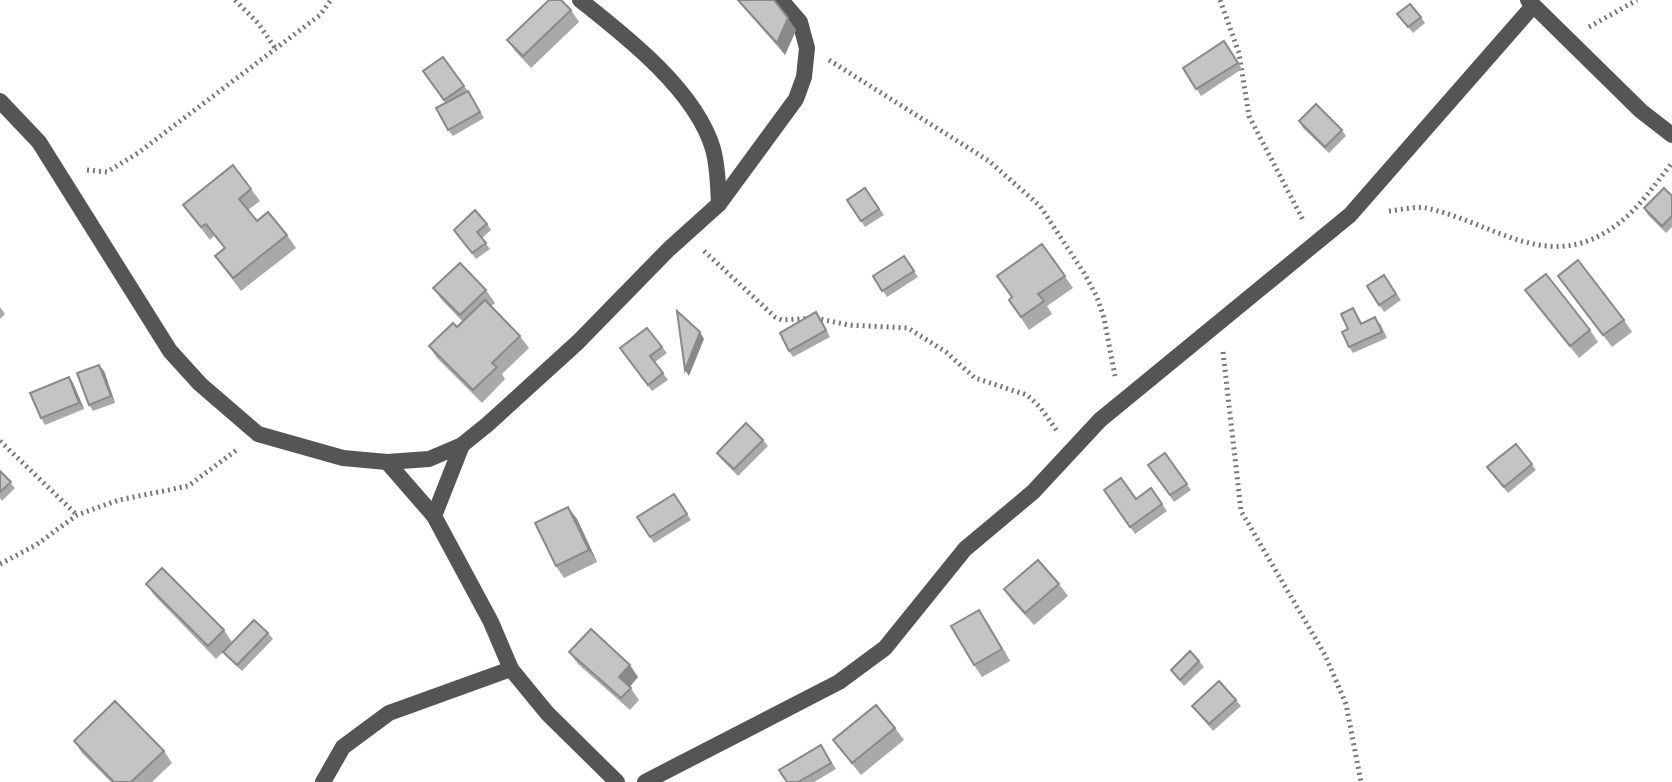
<svg xmlns="http://www.w3.org/2000/svg" width="1672" height="782" viewBox="0 0 1672 782" font-family="Raleway,sans-serif">
	<style>
		.lines { fill: none; stroke-linecap: round; stroke-linejoin: round }
		.path { stroke: #777; stroke-width: 5; stroke-dasharray: 2 4; stroke-linecap: butt }
		.minor { stroke: #555; stroke-width: 16 }
		.wall { fill: #a9a9a9 }
		.shaded-wall { fill: #898989 }
		.building { fill: #c4c4c4; stroke: #898989; stroke-width: 2 }
	</style>
	<rect width="100%" height="100%" fill="#fff"/>
	<g class="lines">
		<!-- path -->
		<g class="path">
			<path d="M235,0L258,23L275,48"/>
			<path d="M1220,0L1239,53L1249,116L1304,222"/>
			<path d="M1589,27L1637,0"/>
			<path d="M829,60L989,161L1040,206L1084,273L1097,297L1104,318L1115,376"/>
			<path d="M87,170L107,172L138,153L320,15L331,0"/>
			<path d="M1389,211C1400,210 1415,206 1426,208C1496,223 1550,277 1619,223C1640,207 1655,184 1672,163"/>
			<path d="M704,251L775,317L782,320L816,318L848,325L908,328L946,352L975,378L1027,395L1040,407L1057,431"/>
			<path d="M1223,352L1241,511L1325,655L1346,704L1361,782"/>
			<path d="M0,441L77,515"/>
			<path d="M0,564L36,545L77,515L119,500L188,486L238,449"/>
		</g>
		<!-- minor -->
		<g class="minor">
			<path d="M580,0C627,37 696,91 713,149C718,167 718,186 719,204"/>
			<path d="M1528,0L1641,111L1672,135"/>
			<path d="M0,101L39,142L170,351L200,384L258,434L343,458L387,462L429,459L462,445L488,424L578,342L669,249L719,204L796,99L804,77L807,48L800,22L781,0"/>
			<path d="M387,462L434,516L491,622L511,669L547,713L617,782"/>
			<path d="M434,516L462,445"/>
			<path d="M323,782L343,747L389,713L511,669"/>
			<path d="M645,782L839,682L885,648L965,549L1033,492L1100,420L1350,215L1533,6"/>
		</g>
	</g>
	<!-- wall -->
	<g class="wall">
		<path d="M737,0H774L796,30L785,55Z"/>
		<path d="M571,10L579,22L531,68L516,52L507,40Z"/>
		<path d="M1397,14L1421,17L1425,23L1413,33Z"/>
		<path d="M1224,41L1242,69L1201,96L1183,68Z"/>
		<path d="M443,57L472,97L484,118L453,136L448,130L446,103L423,71Z"/>
		<path d="M1299,121L1342,130L1346,136L1329,153L1303,128Z"/>
		<path d="M865,188L884,215L865,227L847,200Z"/>
		<path d="M251,189L260,201L248,210L257,221L287,235L296,248L241,291L215,256L225,249L214,236L210,240L183,205Z"/>
		<path d="M1672,196V227L1666,233L1648,215L1644,208Z"/>
		<path d="M487,224L491,230L482,238L490,249L476,259L454,230Z"/>
		<path d="M1042,244L1073,288L1047,306L1052,314L1029,330L1009,300L1012,297Z"/>
		<path d="M904,256L918,277L887,297L873,276Z"/>
		<path d="M1384,275L1401,300L1384,312L1367,286Z"/>
		<path d="M1558,276L1624,320L1632,332L1612,347Z"/>
		<path d="M433,288L486,290L495,303L491,306L520,336L529,348L502,374L505,379L482,403L437,358L429,346L457,327L463,322L442,300Z"/>
		<path d="M1525,290L1590,330L1598,342L1579,358Z"/>
		<path d="M0,307L5,314L0,319Z"/>
		<path d="M1353,308L1362,323H1380L1387,338L1353,353L1349,347L1348,329Z"/>
		<path d="M821,319L830,337L793,357L789,351Z"/>
		<path d="M647,328L667,353L655,362L668,380L652,391L620,348Z"/>
		<path d="M104,371L115,403L93,411L89,405Z"/>
		<path d="M69,377L73,383L84,409L45,425L41,418Z"/>
		<path d="M763,440L768,446L738,476L721,459L717,453Z"/>
		<path d="M1516,444L1536,470L1508,493L1487,467Z"/>
		<path d="M1165,453L1191,490L1174,502L1148,465Z"/>
		<path d="M0,471L15,488L2,501L0,498Z"/>
		<path d="M1151,488L1167,511L1135,534L1104,490L1136,499Z"/>
		<path d="M674,494L691,520L654,543L637,517Z"/>
		<path d="M577,519L597,562L564,578L556,566Z"/>
		<path d="M146,584L224,630L232,642L268,633L273,639L242,671L228,658L223,652L226,649L216,659L155,596Z"/>
		<path d="M1059,584L1068,596L1034,625L1012,601L1004,589Z"/>
		<path d="M987,622L1010,661L982,677L974,665Z"/>
		<path d="M569,652L638,677L630,687L639,700L630,710L578,664Z"/>
		<path d="M1199,661L1204,667L1184,686L1171,670Z"/>
		<path d="M1236,700L1241,706L1213,731L1192,706Z"/>
		<path d="M895,728L904,740L861,775L833,740Z"/>
		<path d="M74,741L164,751L172,763L152,782H111L82,753Z"/>
		<path d="M821,745L836,769L814,782H787Z"/>
	</g>
	<!-- shaded-wall -->
	<g class="shaded-wall">
		<path d="M788,18L796,30L785,55L777,43Z"/>
		<path d="M700,332L704,339L689,376L685,370Z"/>
		<path d="M99,365L104,371L115,403L111,396Z"/>
		<path d="M69,377L73,383L84,409L79,403Z"/>
		<path d="M568,507L577,519L597,562L589,550Z"/>
		<path d="M979,610L987,622L1010,661L1002,649Z"/>
		<path d="M630,665L638,677L627,689L619,677Z"/>
	</g>
	<!-- building -->
	<g class="building">
		<path d="M549,0H561L571,10L523,56L507,40Z"/>
		<path d="M738,0H774L788,18L777,43Z"/>
		<path d="M1410,4L1421,17L1408,27L1397,14Z"/>
		<path d="M1224,41L1238,63L1196,89L1183,68Z"/>
		<path d="M443,57L464,86L444,100L423,71Z"/>
		<path d="M468,91L480,112L448,130L436,108Z"/>
		<path d="M1316,104L1342,130L1325,147L1299,121Z"/>
		<path d="M233,165L251,189L239,199L257,221L268,212L287,235L233,278L215,256L225,248L206,224L201,227L183,205Z"/>
		<path d="M865,188L879,209L861,221L847,200Z"/>
		<path d="M1664,188L1672,196V216L1662,226L1644,208Z"/>
		<path d="M475,210L487,224L477,232L486,243L472,253L454,230Z"/>
		<path d="M1042,244L1065,276L1038,294L1044,301L1021,317L1009,300L1012,297L997,276Z"/>
		<path d="M904,256L914,271L882,291L873,276Z"/>
		<path d="M1578,260L1624,320L1603,335L1558,276Z"/>
		<path d="M460,263L486,290L460,315L433,288Z"/>
		<path d="M1546,274L1590,330L1570,346L1525,290Z"/>
		<path d="M1384,275L1396,294L1379,305L1367,286Z"/>
		<path d="M485,300L520,336L492,363L497,367L473,390L429,346L453,323L457,327Z"/>
		<path d="M1353,308L1361,324L1375,317L1382,332L1349,347L1342,332L1348,329L1341,314Z"/>
		<path d="M677,311L700,332L685,370Z"/>
		<path d="M816,312L826,330L789,351L780,333Z"/>
		<path d="M647,328L662,347L650,356L663,373L648,385L620,348Z"/>
		<path d="M99,365L111,396L89,405L77,373Z"/>
		<path d="M69,377L79,403L41,418L30,393Z"/>
		<path d="M746,423L763,440L734,469L717,453Z"/>
		<path d="M1516,444L1532,464L1504,487L1487,467Z"/>
		<path d="M1165,453L1187,484L1170,495L1148,465Z"/>
		<path d="M0,471L11,482L0,492Z"/>
		<path d="M1121,478L1136,499L1151,488L1162,504L1130,527L1104,490Z"/>
		<path d="M674,494L687,514L650,537L637,517Z"/>
		<path d="M568,507L589,550L556,566L535,523Z"/>
		<path d="M1038,560L1059,584L1025,613L1004,589Z"/>
		<path d="M162,568L224,630L208,646L146,584Z"/>
		<path d="M979,610L1002,649L974,665L951,626Z"/>
		<path d="M254,620L268,633L237,665L223,652Z"/>
		<path d="M591,629L630,665L619,677L631,688L621,698L569,652Z"/>
		<path d="M1190,651L1199,661L1180,680L1171,670Z"/>
		<path d="M1219,681L1236,700L1209,724L1192,706Z"/>
		<path d="M115,701L164,751L131,782H114L74,741Z"/>
		<path d="M876,705L895,728L852,763L833,740Z"/>
		<path d="M821,745L831,763L798,782H787L779,770Z"/>
	</g>
</svg>
